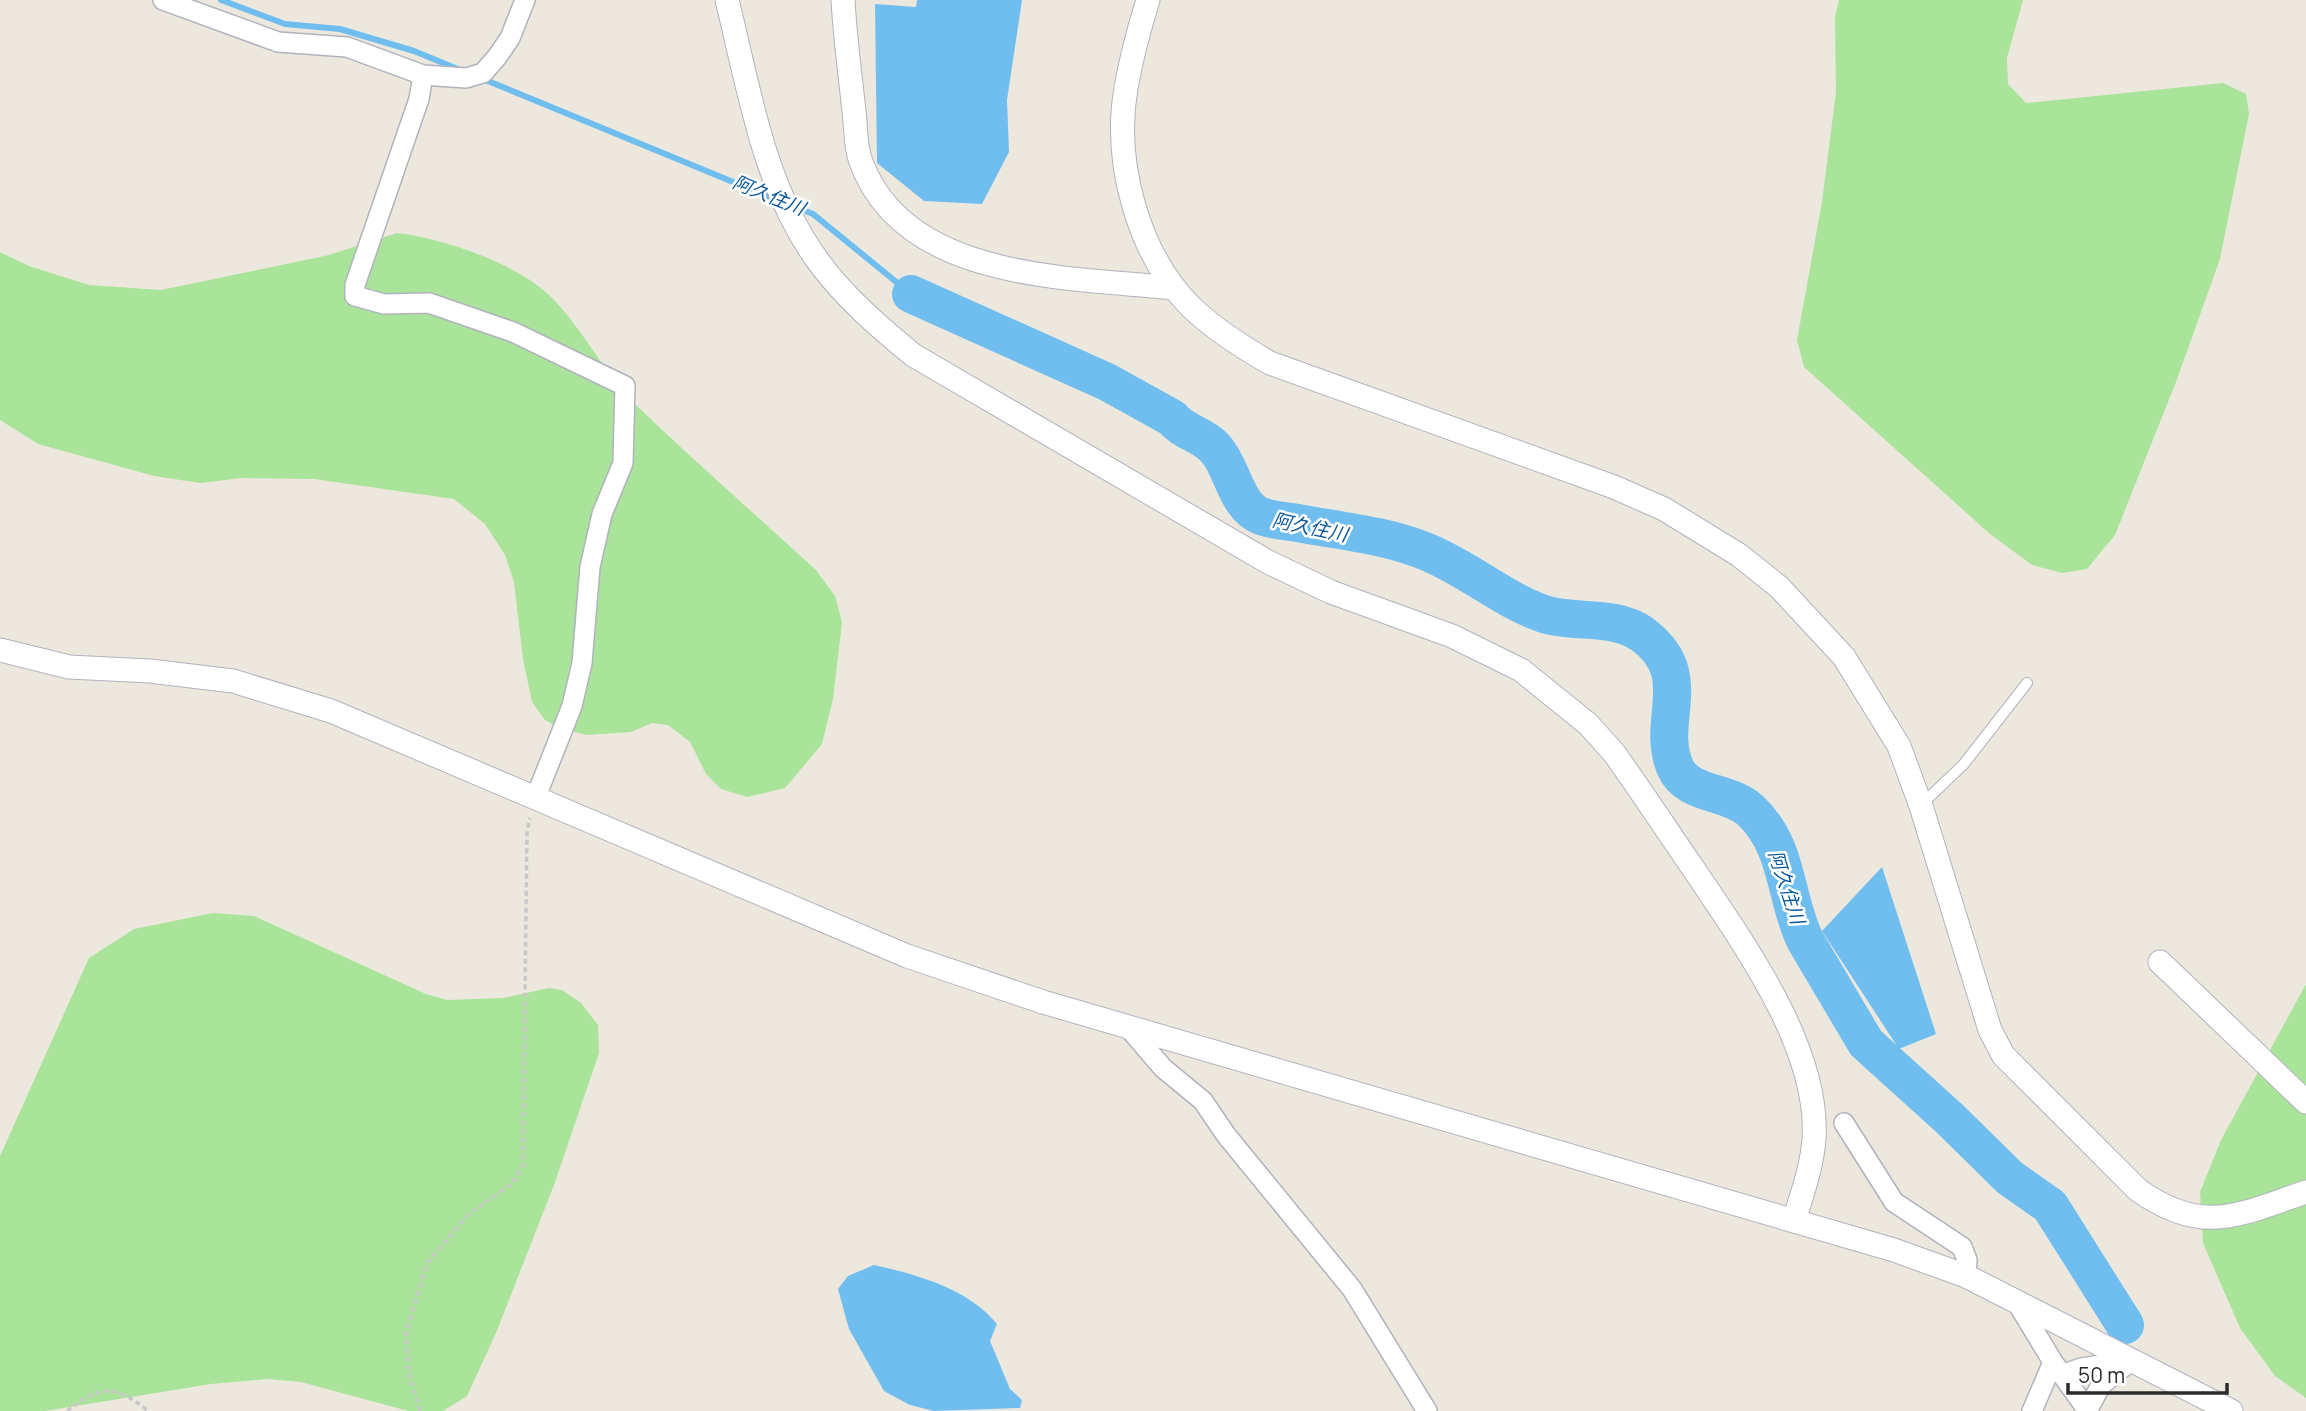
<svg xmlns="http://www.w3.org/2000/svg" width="2306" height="1411" viewBox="0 0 2306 1411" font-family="Manrope,'Noto Sans JP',sans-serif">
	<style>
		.green { fill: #aae49a }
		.water { fill: #70beef }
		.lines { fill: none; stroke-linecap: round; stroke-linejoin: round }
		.stream { stroke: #70beef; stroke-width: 6 }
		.river { stroke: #70beef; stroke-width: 38 }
		.service-casing { stroke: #b1b2bf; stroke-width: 12 }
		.minor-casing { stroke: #b1b2bf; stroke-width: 22 }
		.tertiary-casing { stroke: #b1b2bf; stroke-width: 25 }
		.path { stroke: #c8c8c8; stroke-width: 3.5; stroke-dasharray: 5 3.5; stroke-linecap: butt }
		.service { stroke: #fff; stroke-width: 10 }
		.minor { stroke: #fff; stroke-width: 19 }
		.tertiary { stroke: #fff; stroke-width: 23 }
		.labels { text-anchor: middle; stroke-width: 5; stroke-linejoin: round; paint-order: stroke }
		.water-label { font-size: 19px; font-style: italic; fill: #0d5a9d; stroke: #fff }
	</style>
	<rect width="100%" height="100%" fill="#ede8dd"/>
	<!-- green -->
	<g class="green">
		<path d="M1839,0H2023L2007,58L2008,84L2026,103L2223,83L2246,94L2249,114L2220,259L2176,382L2115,535L2087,569L2062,573L2032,565L1990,534L1804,367L1797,340L1822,202L1836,92L1835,17Z"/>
		<path d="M397,233C443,238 515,263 549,295C582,327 603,372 635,404C694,461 756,515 816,570L835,596L842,622L833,699L822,744L785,788L747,797L721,789L706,774L690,742L668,725L652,723L631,732L587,735L562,729L545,720L532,702L523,659L514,582L505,555L485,524L454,499L314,479L242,478L200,483L154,476L38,444L0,420V252L29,266L89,285L161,290L329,255Z"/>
		<path d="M213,913L254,916L426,994L447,1000L503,998L549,988L562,990L581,1003L598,1025L599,1053L554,1185L496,1333L467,1396L443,1411H408L301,1382L268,1379L211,1384L45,1411H0V1156L89,958L134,929Z"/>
		<path d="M2306,984V1398L2275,1376L2240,1328L2203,1243L2200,1192L2221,1140Z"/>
	</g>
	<!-- water -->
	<g class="water">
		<path d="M917,0H1022L1007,100L1009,152L982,204L924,201L877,163L875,4L916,7Z"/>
		<path d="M1882,867L1936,1034L1899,1049L1822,931Z"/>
		<path d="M874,1265C918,1275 967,1288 997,1324L990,1341L1010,1389L1022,1400L1020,1408L934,1411L910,1405L884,1391L849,1329L838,1289L848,1276Z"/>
	</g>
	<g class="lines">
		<!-- stream -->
		<g class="stream">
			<path d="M221,0L285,24L340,29L414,51L460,70"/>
			<path d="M483,79L777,200"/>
			<path d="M794,206L813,214L911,294"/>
		</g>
		<!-- river -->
		<path class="river" d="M911,294L1107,382L1172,418C1184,433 1206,435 1218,452C1233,471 1237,507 1261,516C1273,521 1290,521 1303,524C1343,531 1389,536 1427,552C1467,568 1503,600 1544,614C1574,624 1613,614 1642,634C1698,675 1655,720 1675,767C1687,796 1728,790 1750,810C1789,846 1784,896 1805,940L1866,1043L1949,1118L2010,1178L2050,1206L2125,1325"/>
		<!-- service casing -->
		<g class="service-casing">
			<path id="service" d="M1921,805L1963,765L2027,683"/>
		</g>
		<!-- minor casing -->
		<g class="minor-casing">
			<g id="minor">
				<path d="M163,0L278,42L347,47L423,75L466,78L483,73L497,57L510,38L525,0"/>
				<path d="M423,75L419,99L355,285V296L384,304L429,303L513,332L625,386L623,463L602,514L590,567L582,663L572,706L535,799"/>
				<path d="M1128,1027L1163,1068L1203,1101L1226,1135L1352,1289L1427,1411"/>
				<path d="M1844,1123L1894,1202L1962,1247L1967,1260L1966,1276"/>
				<path d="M2016,1301L2053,1362L2088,1411"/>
				<path d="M2062,1375L2081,1368L2132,1360"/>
				<path d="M2032,1411L2053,1362"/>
				<path d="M2087,1411L2101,1385L2132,1360"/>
			</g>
		</g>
		<!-- tertiary casing -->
		<g class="tertiary-casing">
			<g id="tertiary">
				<path d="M727,0C749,88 763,186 818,261C844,297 878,326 913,355L1268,562L1331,592L1452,636L1521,670L1588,724L1614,753C1642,792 1668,832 1695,871C1743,943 1820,1048 1814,1139C1812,1167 1802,1194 1794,1221"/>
				<path d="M843,0C845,37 850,74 854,111C856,126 855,144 860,159C902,281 1068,277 1174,288"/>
				<path d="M1148,0C1139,29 1131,59 1126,88C1113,162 1138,254 1191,307C1215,330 1242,347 1270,363L1614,487L1664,509L1739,555L1779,587L1844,657L1899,746L1921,806L1990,1030L2003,1055L2138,1190C2203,1236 2238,1215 2306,1192"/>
				<path d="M0,650L69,667L150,671L233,681L331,711L907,956L1043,1002L1894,1250L1966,1276L2231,1411"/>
				<path d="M2160,962L2306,1102"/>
			</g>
		</g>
		<!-- path -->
		<g class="path">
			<path d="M67,1411C101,1385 115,1384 148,1411"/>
			<path d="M420,1411L409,1374L406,1331L428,1262L470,1213L512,1184L523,1165L527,831L530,818"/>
		</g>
		<!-- service -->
		<use href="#service" class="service"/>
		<!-- minor -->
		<use href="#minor" class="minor"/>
		<!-- tertiary -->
		<use href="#tertiary" class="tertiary"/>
	</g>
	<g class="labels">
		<!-- water labels -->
		<g class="water-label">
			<text transform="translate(769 195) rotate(22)" y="7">阿久住川</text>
			<text transform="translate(1310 527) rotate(12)" y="7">阿久住川</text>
			<text transform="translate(1787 887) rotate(72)" y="7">阿久住川</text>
		</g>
	</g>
	<!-- scale -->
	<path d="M2068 1383v10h159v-10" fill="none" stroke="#2b2b2b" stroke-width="3.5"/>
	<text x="2078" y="1383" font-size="21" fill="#2b2b2b" stroke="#ffffff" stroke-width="5" paint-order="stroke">50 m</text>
</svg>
